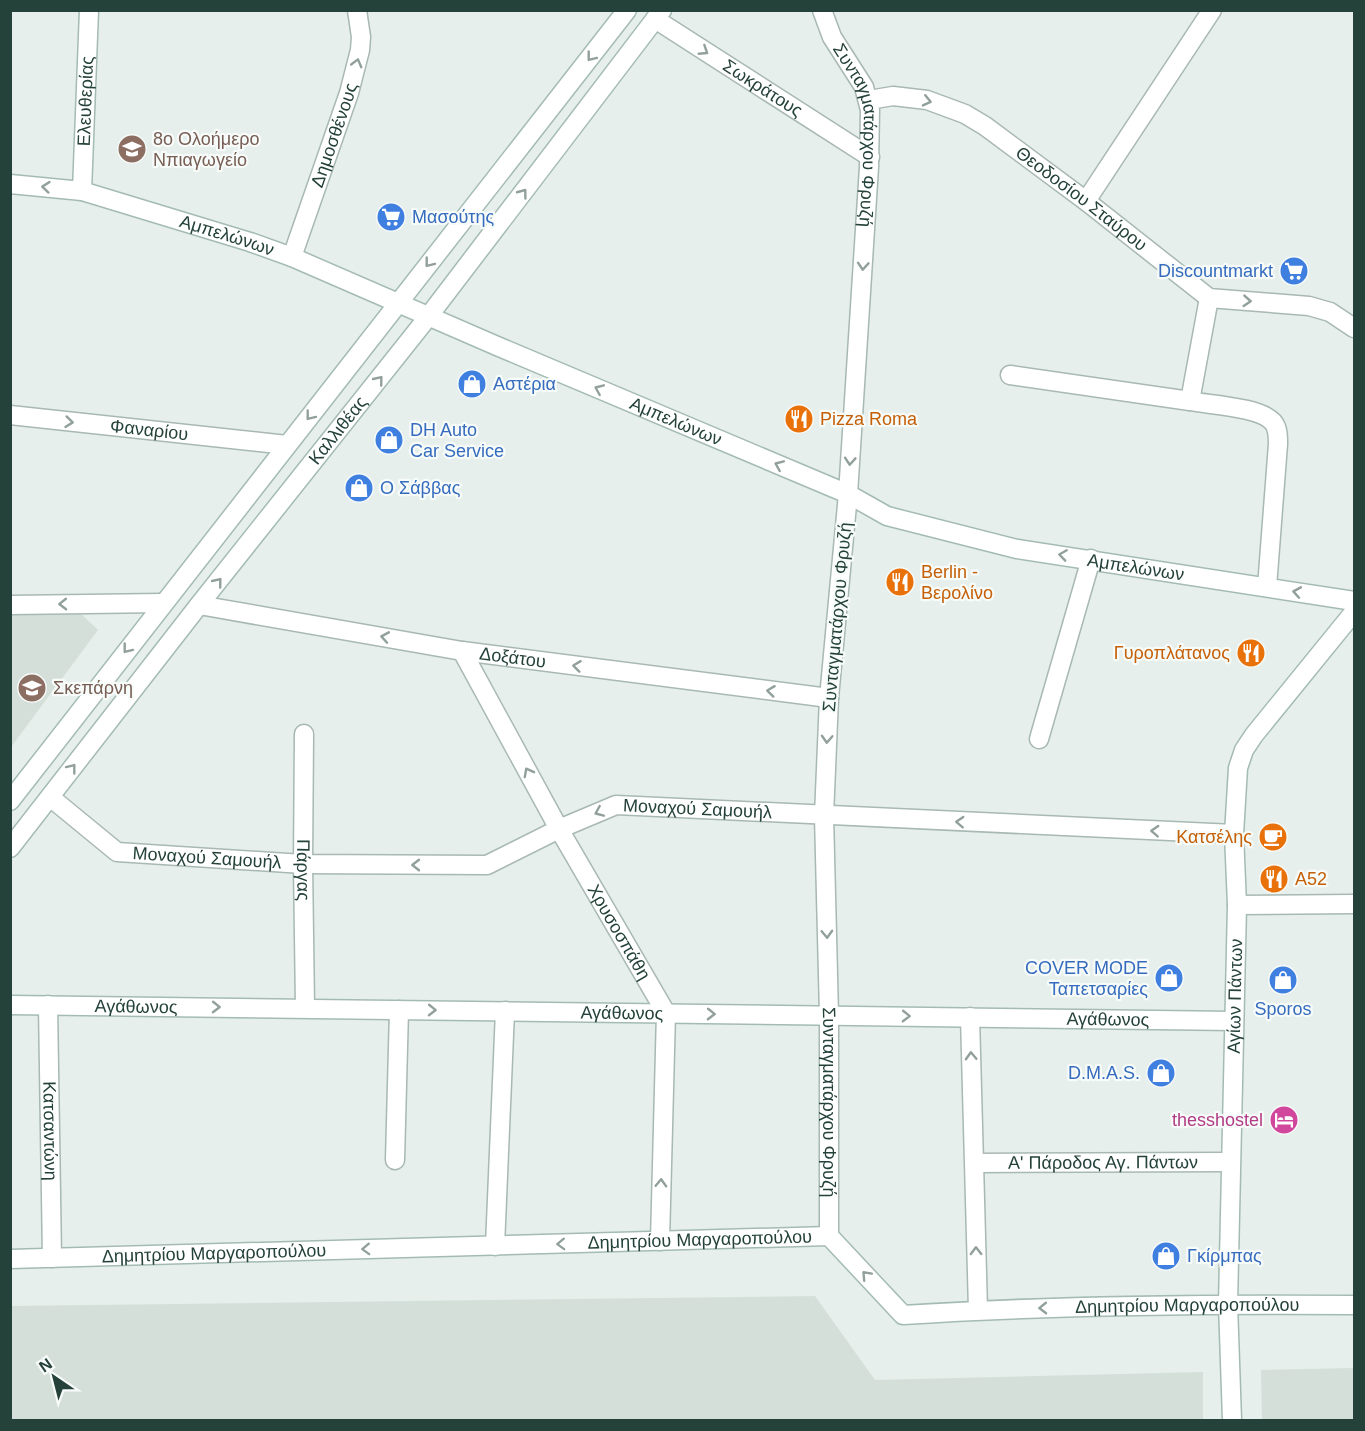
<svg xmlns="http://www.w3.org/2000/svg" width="1365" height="1431" viewBox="0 0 1365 1431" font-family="Arial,sans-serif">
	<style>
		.built { fill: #d4dfda }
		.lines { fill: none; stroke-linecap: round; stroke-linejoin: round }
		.street-casing { stroke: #a8b8b2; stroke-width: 21 }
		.secondary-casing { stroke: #a4bbb3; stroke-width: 21 }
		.street { stroke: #fff; stroke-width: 18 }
		.secondary { stroke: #fff; stroke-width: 18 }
		.oneway { stroke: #92a09c }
		.labels { text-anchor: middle; stroke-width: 4.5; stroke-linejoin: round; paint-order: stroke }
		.street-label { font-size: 18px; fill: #24423a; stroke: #f7fbf9 }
		.education-label { font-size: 18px; fill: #785e54; stroke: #f7fbf9; text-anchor: start }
		.shop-label { font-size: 18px; fill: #366cbe; stroke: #f7fbf9; text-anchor: start }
		.food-label { font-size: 18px; fill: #c56008; stroke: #f7fbf9; text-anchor: start }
		.hotel-label { font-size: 18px; fill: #b23c85; stroke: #f7fbf9; text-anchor: end }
	</style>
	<rect width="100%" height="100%" fill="#e6efeb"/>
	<!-- built -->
	<g class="built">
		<path d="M78,611L98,630L11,747V613Z"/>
		<path d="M815,1296L875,1380L1203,1372V1420H11V1306Z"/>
		<path d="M1354,1368V1420H1262L1261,1370Z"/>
	</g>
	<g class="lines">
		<!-- street casing -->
		<g class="street-casing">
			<g id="street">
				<path id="s1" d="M822,10L832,37L864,87L870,110L869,167L848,494L829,698L824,816L829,1015V1236"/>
				<path id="s2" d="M655,19L870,157"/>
				<path id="s3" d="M869,100L893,96L927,100L965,114L985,126L1086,201L1209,298L1309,306L1330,312L1354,328"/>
				<path d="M1086,201L1212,10"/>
				<path id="s4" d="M292,257L349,93L360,50L361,37L357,10"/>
				<path d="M1209,298L1190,401C1210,405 1260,407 1273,422C1278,428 1278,436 1278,444L1267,587"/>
				<path d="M1010,375L1190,401"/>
				<path id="s5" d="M10,415L287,445"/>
				<path d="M10,605L163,603"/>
				<path id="s6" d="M199,605L462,651L829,698"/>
				<path id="s7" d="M462,651L559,829L666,1013L660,1241"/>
				<path id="s8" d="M304,734L303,864L305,1008"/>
				<path d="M1039,739L1091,559"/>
				<path id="s9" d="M50,797L117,852L303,864L487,865L559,829L616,805L1234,834"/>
				<path d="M1237,905L1354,904"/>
				<path id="s10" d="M48,1005L52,1258"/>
				<path d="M970,1017L978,1310"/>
				<path d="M395,1160L399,1010"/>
				<path id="s11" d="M975,1163L1230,1162"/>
				<path d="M495,1246L505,1011"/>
			</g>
		</g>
		<!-- secondary casing -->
		<g class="secondary-casing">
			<g id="secondary">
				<path id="s12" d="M10,184L82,191L250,242L292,257L497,346L848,494L887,516L1017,549L1354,601"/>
				<path id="s13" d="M82,191L89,10"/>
				<path d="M10,801L627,10"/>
				<path id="s14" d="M10,848L199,605L428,317L662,10"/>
				<path id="s15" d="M10,1005L1234,1021"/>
				<path id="s16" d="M10,1259L829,1236L903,1315C1053,1305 1204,1304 1354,1305"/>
				<path id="s17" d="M1232,1420L1228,1304L1237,905L1234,834L1238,768L1244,750L1254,735L1354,612"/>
			</g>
		</g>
		<!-- street -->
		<use href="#street" class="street"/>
		<!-- secondary -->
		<use href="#secondary" class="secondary"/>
	</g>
	<!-- one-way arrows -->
	<defs><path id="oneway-chevron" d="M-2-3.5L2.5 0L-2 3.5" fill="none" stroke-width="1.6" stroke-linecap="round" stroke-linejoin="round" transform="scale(1.5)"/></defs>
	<g class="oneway">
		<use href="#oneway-chevron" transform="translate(704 51) rotate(33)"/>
		<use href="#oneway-chevron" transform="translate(591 57) rotate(128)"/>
		<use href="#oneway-chevron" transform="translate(357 63) rotate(-75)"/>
		<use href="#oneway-chevron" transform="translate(927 101) rotate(13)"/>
		<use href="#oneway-chevron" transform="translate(46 187) rotate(-174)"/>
		<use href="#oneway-chevron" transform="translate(523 193) rotate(-53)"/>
		<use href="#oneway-chevron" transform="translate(429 263) rotate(128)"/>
		<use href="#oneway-chevron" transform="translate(863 266) rotate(94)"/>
		<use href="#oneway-chevron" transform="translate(1247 301) rotate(4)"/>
		<use href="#oneway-chevron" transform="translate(379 380) rotate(-51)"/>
		<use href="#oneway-chevron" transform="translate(599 389) rotate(-157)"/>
		<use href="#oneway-chevron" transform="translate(310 416) rotate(128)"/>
		<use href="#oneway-chevron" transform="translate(69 422) rotate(6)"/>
		<use href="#oneway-chevron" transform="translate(850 461) rotate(94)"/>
		<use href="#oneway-chevron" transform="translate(779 465) rotate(-157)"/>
		<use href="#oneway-chevron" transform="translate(1063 555) rotate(-172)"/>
		<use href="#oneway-chevron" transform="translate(218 582) rotate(-51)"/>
		<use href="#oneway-chevron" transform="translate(1297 592) rotate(-170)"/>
		<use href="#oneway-chevron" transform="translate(63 604) rotate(179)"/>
		<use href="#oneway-chevron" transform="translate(385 637) rotate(-170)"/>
		<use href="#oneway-chevron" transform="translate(127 649) rotate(128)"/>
		<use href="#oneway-chevron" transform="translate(577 666) rotate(-173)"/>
		<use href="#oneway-chevron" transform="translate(771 691) rotate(-173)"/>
		<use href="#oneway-chevron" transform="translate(827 739) rotate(93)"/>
		<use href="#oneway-chevron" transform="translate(72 768) rotate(-52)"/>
		<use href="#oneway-chevron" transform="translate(528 772) rotate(-118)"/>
		<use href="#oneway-chevron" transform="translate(599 812) rotate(157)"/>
		<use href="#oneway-chevron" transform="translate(960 822) rotate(-177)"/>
		<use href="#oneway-chevron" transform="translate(1155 831) rotate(-177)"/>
		<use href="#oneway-chevron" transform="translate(416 865) rotate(-180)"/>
		<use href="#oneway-chevron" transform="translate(827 934) rotate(88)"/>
		<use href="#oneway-chevron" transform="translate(216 1007) rotate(1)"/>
		<use href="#oneway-chevron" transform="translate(432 1010) rotate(1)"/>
		<use href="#oneway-chevron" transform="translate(711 1014) rotate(1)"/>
		<use href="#oneway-chevron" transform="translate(906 1016) rotate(1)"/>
		<use href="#oneway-chevron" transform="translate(971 1056) rotate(-92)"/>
		<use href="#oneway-chevron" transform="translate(661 1183) rotate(-88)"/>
		<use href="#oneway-chevron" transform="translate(561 1244) rotate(178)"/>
		<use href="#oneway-chevron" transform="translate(366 1249) rotate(178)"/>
		<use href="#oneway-chevron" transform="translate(976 1251) rotate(-91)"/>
		<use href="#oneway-chevron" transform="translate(866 1275) rotate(-133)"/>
		<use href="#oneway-chevron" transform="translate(1043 1308) rotate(179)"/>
	</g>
	<!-- icons -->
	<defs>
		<g id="school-disc" transform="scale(1.5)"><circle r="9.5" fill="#8d6e63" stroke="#f7fbf9"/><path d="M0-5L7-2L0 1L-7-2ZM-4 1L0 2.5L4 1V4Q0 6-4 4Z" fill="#fff"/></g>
		<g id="supermarket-disc" transform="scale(1.5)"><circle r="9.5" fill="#3f7fe0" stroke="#f7fbf9"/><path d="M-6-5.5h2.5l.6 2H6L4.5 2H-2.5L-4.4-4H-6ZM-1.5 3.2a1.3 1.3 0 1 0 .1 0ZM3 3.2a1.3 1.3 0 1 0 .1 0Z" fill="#fff"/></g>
		<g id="shop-disc" transform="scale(1.5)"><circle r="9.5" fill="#3f7fe0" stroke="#f7fbf9"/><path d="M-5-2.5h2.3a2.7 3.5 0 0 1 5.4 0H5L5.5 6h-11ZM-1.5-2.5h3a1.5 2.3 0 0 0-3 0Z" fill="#fff"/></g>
		<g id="restaurant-disc" transform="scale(1.5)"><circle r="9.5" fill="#e8710a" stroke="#f7fbf9"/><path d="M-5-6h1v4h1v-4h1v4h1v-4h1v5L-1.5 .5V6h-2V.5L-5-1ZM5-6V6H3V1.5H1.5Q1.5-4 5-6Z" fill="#fff"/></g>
		<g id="cafe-disc" transform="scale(1.5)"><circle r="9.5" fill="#e8710a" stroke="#f7fbf9"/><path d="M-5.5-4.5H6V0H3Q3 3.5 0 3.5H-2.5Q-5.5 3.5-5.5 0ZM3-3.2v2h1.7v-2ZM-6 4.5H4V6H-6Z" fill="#fff"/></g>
		<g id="hotel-disc" transform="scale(1.5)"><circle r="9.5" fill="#d1479c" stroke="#f7fbf9"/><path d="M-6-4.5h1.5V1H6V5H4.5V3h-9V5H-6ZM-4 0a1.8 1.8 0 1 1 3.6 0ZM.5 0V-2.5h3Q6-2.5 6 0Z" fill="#fff"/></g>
	</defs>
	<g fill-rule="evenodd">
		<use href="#school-disc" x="132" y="149"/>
		<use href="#supermarket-disc" x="391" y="217"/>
		<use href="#supermarket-disc" x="1294" y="271"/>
		<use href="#shop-disc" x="472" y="384"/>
		<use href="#restaurant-disc" x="799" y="419"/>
		<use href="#shop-disc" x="389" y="440"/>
		<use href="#shop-disc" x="359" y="488"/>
		<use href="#restaurant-disc" x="900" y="582"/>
		<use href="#restaurant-disc" x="1251" y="653"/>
		<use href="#school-disc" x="32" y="688"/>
		<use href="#cafe-disc" x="1273" y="837"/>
		<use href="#restaurant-disc" x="1274" y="879"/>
		<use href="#shop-disc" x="1169" y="978"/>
		<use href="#shop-disc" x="1283" y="980"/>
		<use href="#shop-disc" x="1161" y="1073"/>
		<use href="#hotel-disc" x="1284" y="1120"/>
		<use href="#shop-disc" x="1166" y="1256"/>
	</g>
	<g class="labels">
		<!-- street labels -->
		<g class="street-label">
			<text dy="6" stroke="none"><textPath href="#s2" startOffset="128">Σωκράτους</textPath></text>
			<text dy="6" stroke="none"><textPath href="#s13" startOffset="90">Ελευθερίας</textPath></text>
			<text dy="6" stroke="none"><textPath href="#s4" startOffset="129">Δημοσθένους</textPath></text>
			<text dy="6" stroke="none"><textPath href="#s1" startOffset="134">Συνταγματάρχου Φρυζή</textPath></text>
			<text dy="6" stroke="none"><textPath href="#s3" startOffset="243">Θεοδοσίου Σταύρου</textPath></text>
			<text dy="6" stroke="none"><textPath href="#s12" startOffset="224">Αμπελώνων</textPath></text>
			<text dy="6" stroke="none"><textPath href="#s12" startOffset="710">Αμπελώνων</textPath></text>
			<text dy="6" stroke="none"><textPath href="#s5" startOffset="140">Φαναρίου</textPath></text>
			<text dy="6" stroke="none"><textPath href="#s14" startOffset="531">Καλλιθέας</textPath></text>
			<text dy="6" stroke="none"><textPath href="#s12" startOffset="1196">Αμπελώνων</textPath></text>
			<text transform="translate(837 617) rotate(-85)" y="6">Συνταγματάρχου Φρυζή</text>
			<text dy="6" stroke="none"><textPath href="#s6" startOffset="318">Δοξάτου</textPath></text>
			<text dy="6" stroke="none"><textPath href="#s9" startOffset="681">Μοναχού Σαμουήλ</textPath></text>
			<text dy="6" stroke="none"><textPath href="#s9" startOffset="177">Μοναχού Σαμουήλ</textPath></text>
			<text dy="6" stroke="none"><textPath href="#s8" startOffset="136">Πάργας</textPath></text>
			<text dy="6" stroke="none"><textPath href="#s7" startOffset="322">Χρυσοσπάθη</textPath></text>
			<text dy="6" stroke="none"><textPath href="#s17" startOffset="424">Αγίων Πάντων</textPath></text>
			<text dy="6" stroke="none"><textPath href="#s15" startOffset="126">Αγάθωνος</textPath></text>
			<text dy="6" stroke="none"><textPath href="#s15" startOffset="612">Αγάθωνος</textPath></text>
			<text dy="6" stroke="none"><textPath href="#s15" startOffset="1098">Αγάθωνος</textPath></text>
			<text dy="6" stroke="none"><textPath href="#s1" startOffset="1106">Συνταγματάρχου Φρυζή</textPath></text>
			<text dy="6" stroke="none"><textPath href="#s10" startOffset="126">Κατσαντώνη</textPath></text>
			<text dy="6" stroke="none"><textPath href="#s11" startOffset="128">Α' Πάροδος Αγ. Πάντων</textPath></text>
			<text dy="6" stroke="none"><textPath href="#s16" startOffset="690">Δημητρίου Μαργαροπούλου</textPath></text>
			<text dy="6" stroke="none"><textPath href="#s16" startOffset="204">Δημητρίου Μαργαροπούλου</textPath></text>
			<text dy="6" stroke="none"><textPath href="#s16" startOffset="1212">Δημητρίου Μαργαροπούλου</textPath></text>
		</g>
		<!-- education labels -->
		<g class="education-label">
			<text x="153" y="145">8o Ολοήμερο<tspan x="153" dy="21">Νπιαγωγείο</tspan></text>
			<text x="53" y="694">Σκεπάρνη</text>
		</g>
		<!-- shop labels -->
		<g class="shop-label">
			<text x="412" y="223">Μασούτης</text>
			<text x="1273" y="277" text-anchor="end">Discountmarkt</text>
			<text x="493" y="390">Αστέρια</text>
			<text x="410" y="436">DH Auto<tspan x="410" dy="21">Car Service</tspan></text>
			<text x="380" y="494">Ο Σάββας</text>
			<text x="1148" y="974" text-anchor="end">COVER MODE<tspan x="1148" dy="21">Ταπετσαρίες</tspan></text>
			<text x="1283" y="1015" text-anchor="middle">Sporos</text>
			<text x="1140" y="1079" text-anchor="end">D.M.A.S.</text>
			<text x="1187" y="1262">Γκίρμπας</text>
		</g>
		<!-- food labels -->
		<g class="food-label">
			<text x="820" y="425">Pizza Roma</text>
			<text x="921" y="578">Berlin -<tspan x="921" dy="21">Βερολίνο</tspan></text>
			<text x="1230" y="659" text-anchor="end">Γυροπλάτανος</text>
			<text x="1252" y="843" text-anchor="end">Κατσέλης</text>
			<text x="1295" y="885">A52</text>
		</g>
		<!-- hotel labels -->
		<g class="hotel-label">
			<text x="1263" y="1126">thesshostel</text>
		</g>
	</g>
	<!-- border -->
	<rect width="1365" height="1431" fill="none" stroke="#24423a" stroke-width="24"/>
	<!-- north arrow -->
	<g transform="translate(54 1377) rotate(325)" stroke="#f7fbf9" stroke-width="4.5" paint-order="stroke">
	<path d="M0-4.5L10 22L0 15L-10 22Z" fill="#24423a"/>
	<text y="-9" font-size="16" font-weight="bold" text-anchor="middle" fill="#24423a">N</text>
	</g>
</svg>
